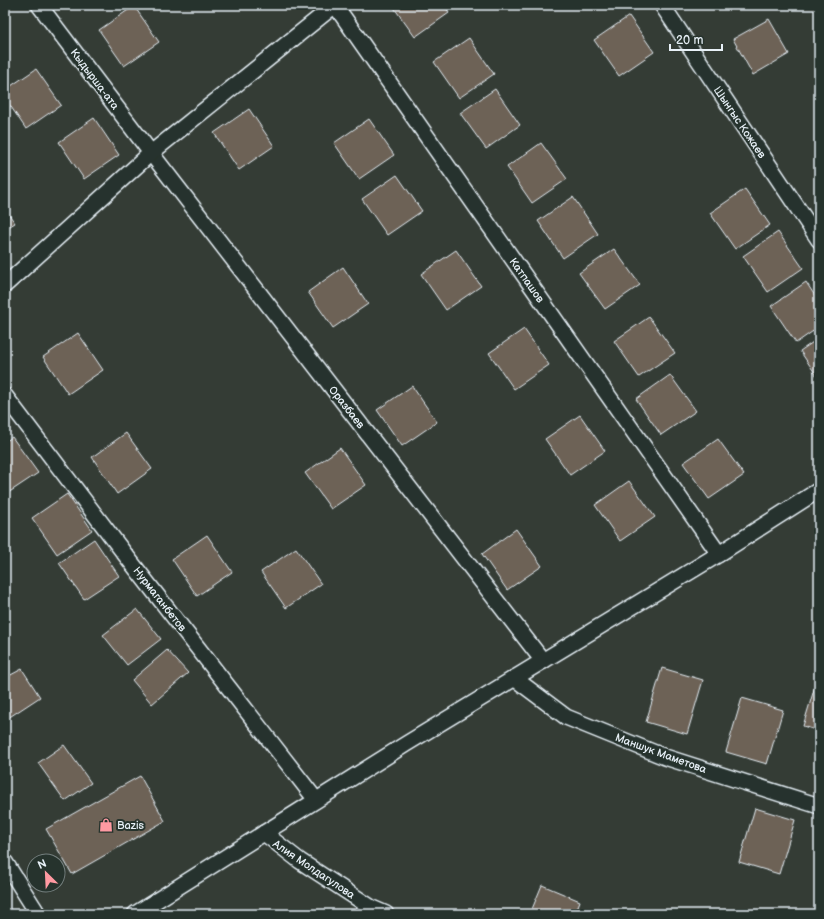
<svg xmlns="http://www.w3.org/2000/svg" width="824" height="919" viewBox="0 0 824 919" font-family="'Balsamiq Sans',sans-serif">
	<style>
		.building { fill: #6d6257; stroke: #e8f1f8 }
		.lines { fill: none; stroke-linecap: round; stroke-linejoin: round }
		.minor-casing { stroke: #e8f1f8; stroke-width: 18 }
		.minor { stroke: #26332d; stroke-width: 15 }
		.labels { text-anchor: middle; stroke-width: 4; stroke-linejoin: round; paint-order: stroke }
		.street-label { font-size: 11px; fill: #e8f1f8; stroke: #26332d }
		.poi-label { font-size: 11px; fill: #e8f1f8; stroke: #26332d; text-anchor: start }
	</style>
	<rect width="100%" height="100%" fill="#343c35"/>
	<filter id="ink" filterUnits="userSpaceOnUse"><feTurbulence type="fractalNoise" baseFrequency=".025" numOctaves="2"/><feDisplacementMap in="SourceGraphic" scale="8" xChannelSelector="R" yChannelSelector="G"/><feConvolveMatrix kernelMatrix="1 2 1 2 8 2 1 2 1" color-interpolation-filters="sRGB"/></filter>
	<g filter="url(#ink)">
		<!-- building -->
		<g class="building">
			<path d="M392,5H444L449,13L415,37Z"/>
			<path d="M134,6L159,42L124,66L99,30Z"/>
			<path d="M629,16L654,52L619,76L594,40Z"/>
			<path d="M769,19L789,54L753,75L733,39Z"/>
			<path d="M469,38L494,74L459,98L434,62Z"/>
			<path d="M36,69L61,105L26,129L5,98V90Z"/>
			<path d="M495,89L520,125L486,149L460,113Z"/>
			<path d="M249,109L274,146L239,170L214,133Z"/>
			<path d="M94,118L119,155L84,179L59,142Z"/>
			<path d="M369,119L394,155L359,179L334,143Z"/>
			<path d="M541,143L567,179L532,203L507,167Z"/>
			<path d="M397,175L422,211L387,235L362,199Z"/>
			<path d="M745,189L770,225L735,249L710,213Z"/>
			<path d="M573,197L598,234L563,258L538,221Z"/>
			<path d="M5,209L15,223L5,229Z"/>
			<path d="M778,232L803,268L768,292L743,256Z"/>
			<path d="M614,249L640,285L605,309L579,273Z"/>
			<path d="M456,250L481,286L446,310L421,274Z"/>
			<path d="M343,267L368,304L333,328L308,292Z"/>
			<path d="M806,282L819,302V327L796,343L771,306Z"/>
			<path d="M649,317L675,353L639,377L614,341Z"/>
			<path d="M524,329L549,365L514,389L489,353Z"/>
			<path d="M78,333L103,370L68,394L43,357Z"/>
			<path d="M819,338V379L800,351Z"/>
			<path d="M670,375L696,411L661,435L636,399Z"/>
			<path d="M412,386L437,422L402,446L377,410Z"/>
			<path d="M580,415L605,451L570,475L545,439Z"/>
			<path d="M126,433L152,469L117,494L92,457Z"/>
			<path d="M12,437L38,473L5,495V442Z"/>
			<path d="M718,439L744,475L709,499L683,463Z"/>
			<path d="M340,448L366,485L331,509L305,473Z"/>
			<path d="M629,481L655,517L620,541L595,505Z"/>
			<path d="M67,494L92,530L57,554L32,518Z"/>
			<path d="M516,529L542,566L507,590L482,554Z"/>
			<path d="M207,535L232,572L197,596L172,559Z"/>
			<path d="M94,539L119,576L84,599L59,563Z"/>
			<path d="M296,548L321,584L286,608L261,572Z"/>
			<path d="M137,609L161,639L127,665L103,635Z"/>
			<path d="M167,650L188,673L152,704L132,680Z"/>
			<path d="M662,668L703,680L687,734L646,722Z"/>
			<path d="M22,669L40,697L5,720V678Z"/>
			<path d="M819,673V731L803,726Z"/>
			<path d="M742,698L783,710L767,764L726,752Z"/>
			<path d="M64,745L91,783L65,801L38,763Z"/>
			<path d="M140,776L165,821L72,874L46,829Z"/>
			<path d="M755,808L795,820L779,874L739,862Z"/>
			<path d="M542,885L580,901L575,914H530Z"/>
		</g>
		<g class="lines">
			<!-- minor casing -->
			<g class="minor-casing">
				<g id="minor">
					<path d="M39,5L151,153L543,661"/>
					<path d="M335,5L719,554"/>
					<path d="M662,5L819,240"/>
					<path d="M5,285L151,153L335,5"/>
					<path d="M5,396L124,553L316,800"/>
					<path d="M514,678L566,717L665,757L819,806"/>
					<path d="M264,833L300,861L372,908L386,914"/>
					<path d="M5,862L38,914"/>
					<path d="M135,914L406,744L719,554L819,490"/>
				</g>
			</g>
			<!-- minor -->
			<use href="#minor" class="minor"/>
		</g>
	</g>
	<!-- icons -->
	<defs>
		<g id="shop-bare" transform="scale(1.08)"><path d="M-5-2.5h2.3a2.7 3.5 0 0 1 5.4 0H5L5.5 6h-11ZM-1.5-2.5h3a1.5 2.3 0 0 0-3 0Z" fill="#ff9aa2" stroke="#26332d" stroke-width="2.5" paint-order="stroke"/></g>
	</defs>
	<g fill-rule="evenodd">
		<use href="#shop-bare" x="106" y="825"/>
	</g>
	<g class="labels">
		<!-- street labels -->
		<g class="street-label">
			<text transform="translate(95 79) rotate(53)" y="4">Кыдырша-ата</text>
			<text transform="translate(740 122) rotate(56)" y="4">Шынгыс Кожаев</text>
			<text transform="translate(527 280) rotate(55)" y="4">Катпашов</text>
			<text transform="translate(347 407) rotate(52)" y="4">Оразбаев</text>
			<text transform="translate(160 599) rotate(52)" y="4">Нурмаганбетов</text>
			<text transform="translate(661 753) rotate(20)" y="4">Маншук Маметова</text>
			<text transform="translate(314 869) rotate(34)" y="4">Алия Молдагулова</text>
		</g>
		<!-- poi labels -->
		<g class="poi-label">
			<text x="117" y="829">Bazis</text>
		</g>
	</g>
	<!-- margin -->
	<rect width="824" height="919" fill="none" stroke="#26332d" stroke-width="20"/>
	<rect x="10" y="10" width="804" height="899" fill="none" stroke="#e8f1f8" stroke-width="1.5" filter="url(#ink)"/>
	<!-- north arrow -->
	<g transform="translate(46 873) rotate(336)"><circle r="19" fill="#26332d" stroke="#747f7e"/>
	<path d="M0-3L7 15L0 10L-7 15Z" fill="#ff9aa2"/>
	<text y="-6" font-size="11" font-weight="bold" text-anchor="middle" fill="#e8f1f8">N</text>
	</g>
	<!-- scale -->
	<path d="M670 44v6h52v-6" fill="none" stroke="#e8f1f8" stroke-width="2"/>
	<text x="676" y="44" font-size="12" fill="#e8f1f8" stroke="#26332d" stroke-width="3" paint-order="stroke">20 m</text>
</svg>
